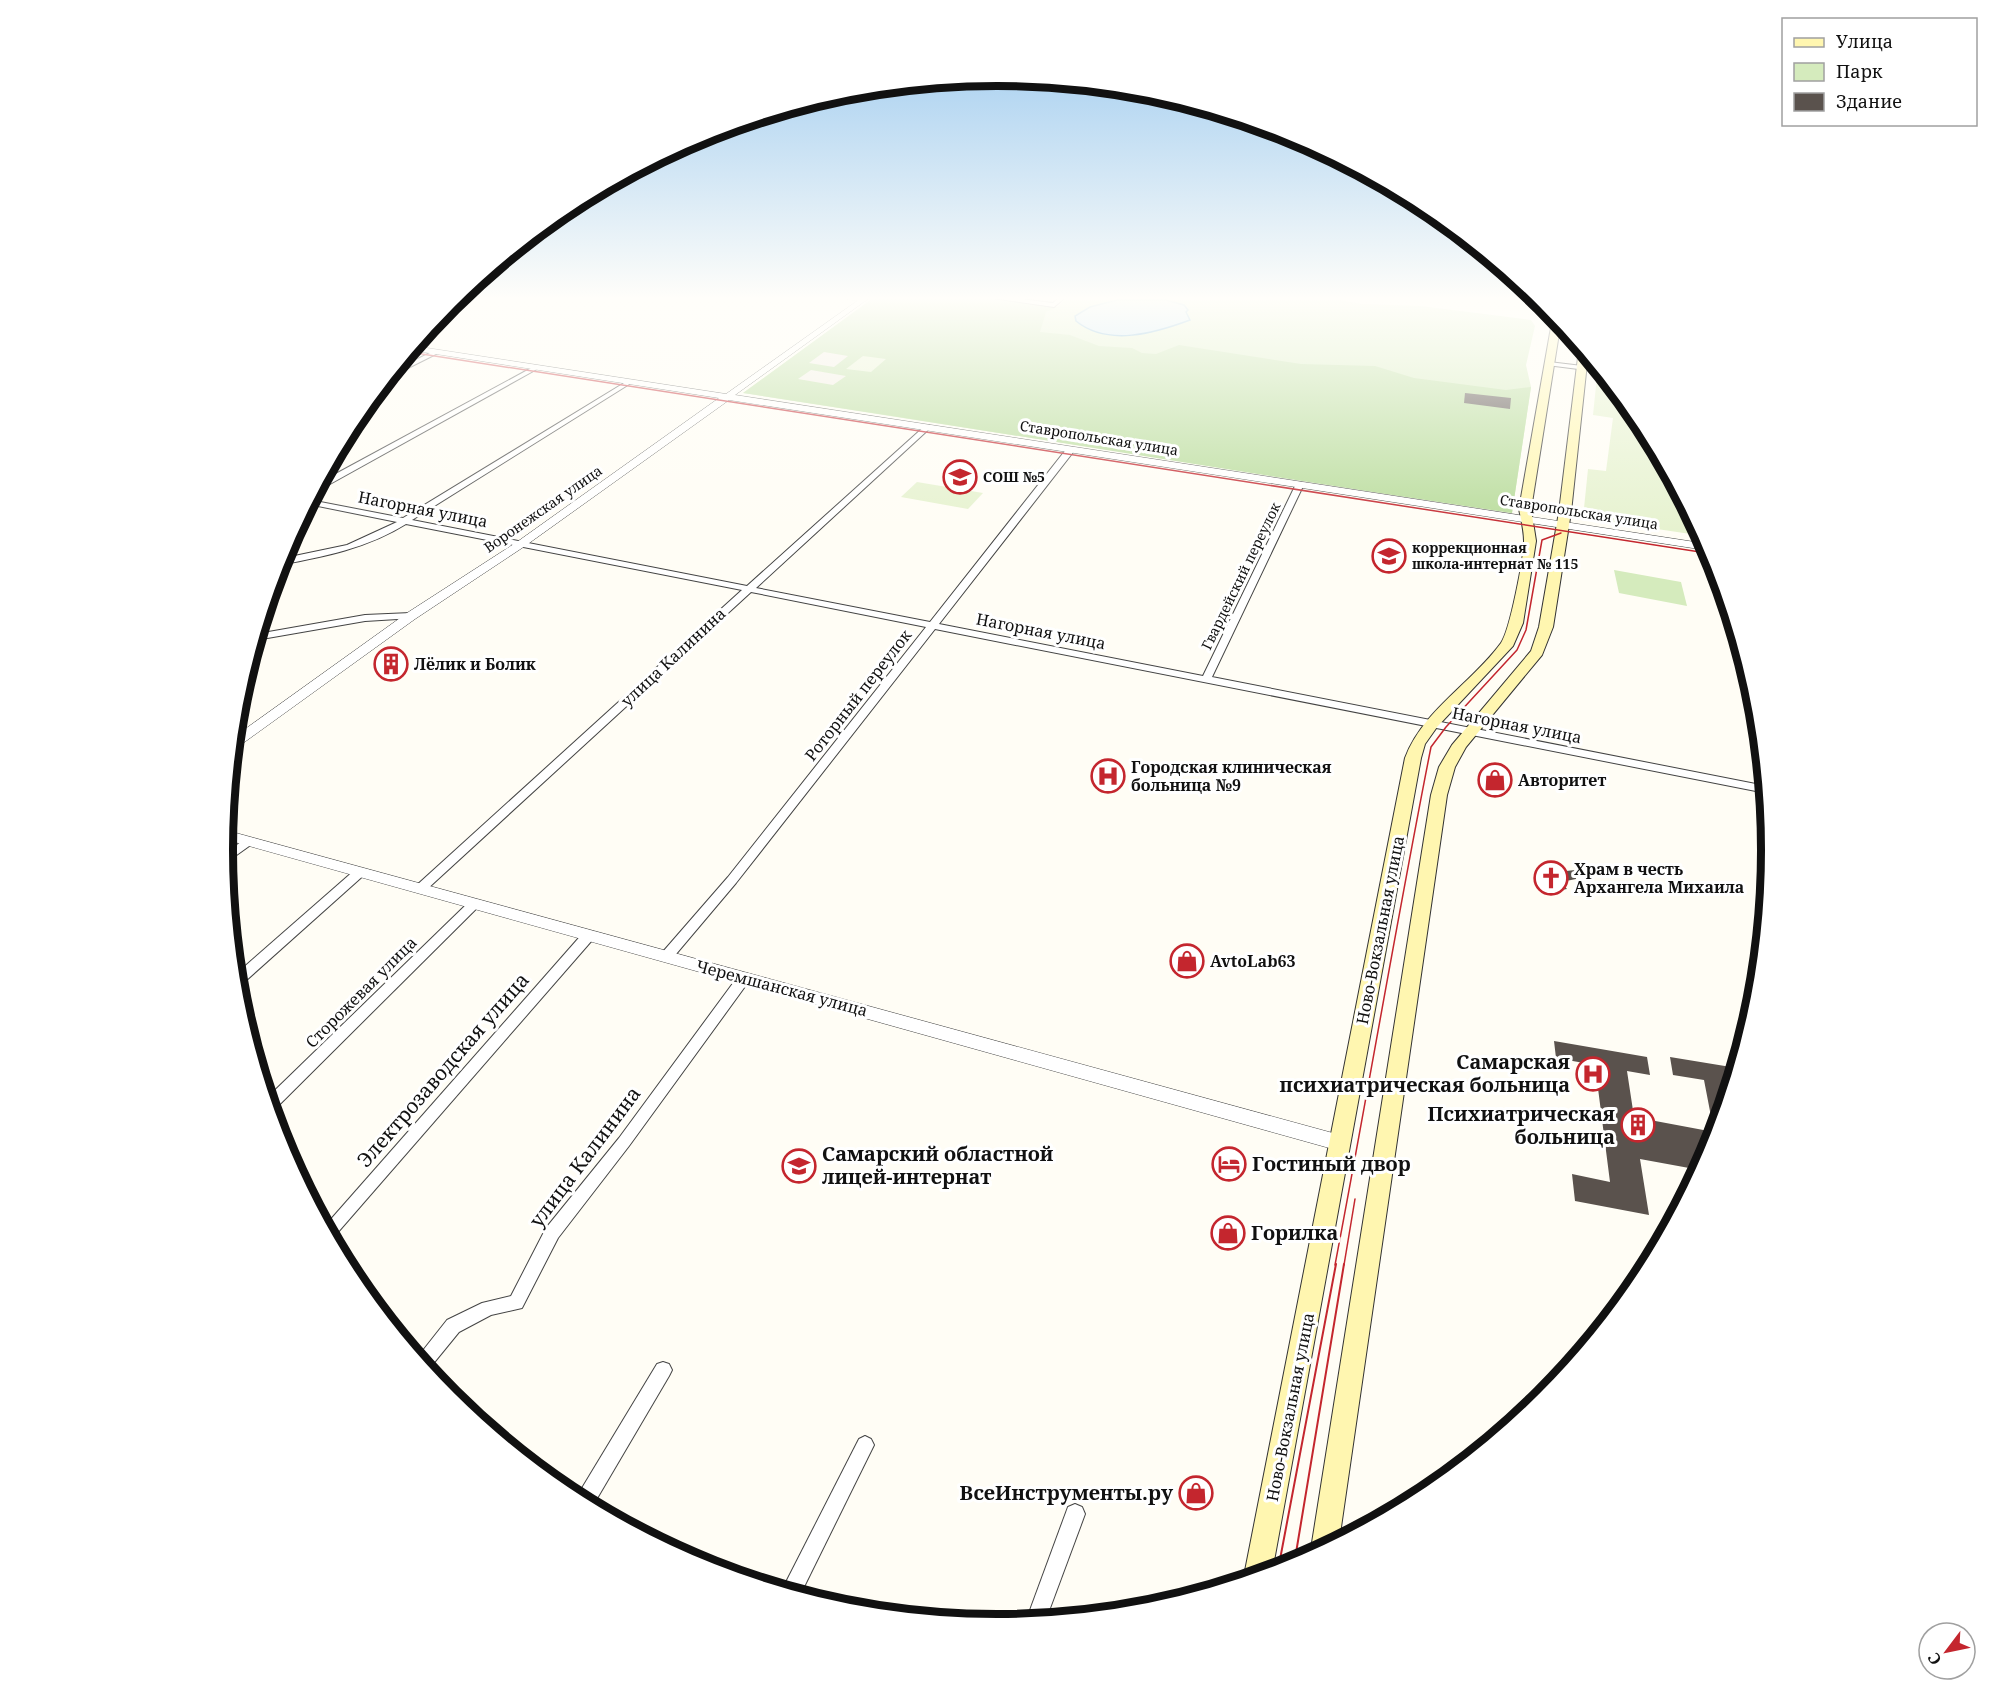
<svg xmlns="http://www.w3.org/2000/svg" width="1995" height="1699" viewBox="0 0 1995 1699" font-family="'Noto Serif',serif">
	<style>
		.green { fill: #d5ebbd }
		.forest { fill: #b9dc9c }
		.pitch { fill: #e6f2cf }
		.plaza { fill: #f1ede2 }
		.water { fill: #b9e0f7; stroke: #3f96cf; stroke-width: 1.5 }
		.building { fill: #5a524d }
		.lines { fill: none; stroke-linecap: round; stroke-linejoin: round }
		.minor-casing { stroke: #444; stroke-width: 2 }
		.tertiary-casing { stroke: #444; stroke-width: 1 }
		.secondary-casing { stroke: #333; stroke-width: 2 }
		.minor { fill: #fff; fill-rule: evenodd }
		.tertiary { fill: #fff; fill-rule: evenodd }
		.secondary { fill: #fff6b0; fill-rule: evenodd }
		.tram-far1 { stroke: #c4262e; stroke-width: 1.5 }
		.tram { stroke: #c4262e; stroke-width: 2 }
		.labels { text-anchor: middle; stroke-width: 6; stroke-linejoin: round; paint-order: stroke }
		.far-street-label { font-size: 14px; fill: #111; stroke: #fff }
		.far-poi-label { font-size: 14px; font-weight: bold; fill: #111; stroke: #fff; text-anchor: start }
		.street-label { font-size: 16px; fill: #111; stroke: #fff }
		.poi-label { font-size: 16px; font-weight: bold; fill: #111; stroke: #fff; text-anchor: start }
		.near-poi-label { font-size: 20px; font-weight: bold; fill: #111; stroke: #fff; text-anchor: end }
		.near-street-label { font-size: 20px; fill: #111; stroke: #fff }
		.rim { fill: none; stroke: #111; stroke-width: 8 }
	</style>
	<rect width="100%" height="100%" fill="#fffdf5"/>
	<!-- green -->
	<g class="green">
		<path d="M876,296H975L1057,307L1069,296H1316L1363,304L1421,306L1531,320L1535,326L1526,365L1531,387L1512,513L743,393Z"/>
		<path d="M1614,570L1681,582L1687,606L1619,593Z"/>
	</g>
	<!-- forest -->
	<path class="forest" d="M876,296H975L1057,307L1046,312L1040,332L1070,335L1099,346L1132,348L1142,353L1156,354L1179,345L1301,364L1375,366L1414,378L1506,390L1531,387L1512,513C1255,475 1000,432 743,393Z"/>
	<!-- pitch -->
	<g class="pitch">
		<path d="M863,356L886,359L871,372L846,369Z"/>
		<path d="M1597,376L1607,378L1642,419L1704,536L1583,518L1588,469L1606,471L1613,418L1593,415Z"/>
		<path d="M917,482L983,493L968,509L901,497Z"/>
	</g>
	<!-- plaza -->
	<g class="plaza">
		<path d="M824,352L848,356L834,367L809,363Z"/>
		<path d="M811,370L846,376L833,385L798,379Z"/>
	</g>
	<!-- water -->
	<path class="water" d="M1117,300H1166L1184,305L1188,310L1186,312L1190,320C1155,333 1108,347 1076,321L1075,316L1090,307Z"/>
	<!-- building -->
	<g class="building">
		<path d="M1465,393L1511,398L1510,409L1464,403Z"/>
		<path d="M387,657L408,662L395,672L374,667Z"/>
		<path d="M1575,870L1576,879L1561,882L1567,889L1555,891L1540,874Z"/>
		<path d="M1554,1041L1647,1057L1650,1075L1627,1071L1634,1117L1714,1132L1704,1080L1673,1075L1670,1057L1737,1068L1713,1146L1700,1170L1640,1159L1649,1215L1575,1201L1572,1174L1610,1182L1595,1065L1556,1058Z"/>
	</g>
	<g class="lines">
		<!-- minor casing -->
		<g class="minor-casing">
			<g id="minor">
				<path d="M979,296H994L1053,303L1061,296H1067L1054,307Z"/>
				<path d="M436,350L439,352L438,353L388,378L393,371Z"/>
				<path d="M1549,362L1599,368L1602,372L1547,365L1546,364Z"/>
				<path d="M535,366L538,368L537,369L321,489H316L319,483Z"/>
				<path d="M629,380L631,381V383L412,520L747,586L926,425H929V429L756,588L930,622L1068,447H1071L1075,449L1074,451L939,624L1203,676L1296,484L1300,482L1304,484L1212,677L1766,786V793L935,629L736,883L671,960H661L659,957L661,954L728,877L926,627L751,592L425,891H417L415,888L417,885L742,590L406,524C368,548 323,557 279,565L280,559L347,545L397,522L308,504L310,500L403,518Z"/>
				<path d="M411,613L416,616L414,618L365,621L256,640L257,634L365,615Z"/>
				<path d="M248,837L254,841L252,844L224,864V854Z"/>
				<path d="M360,868L366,872L364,875L241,985L236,987L235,975L356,869Z"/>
				<path d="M475,899L481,903L479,906L275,1109L271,1110L267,1098L471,900Z"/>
				<path d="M589,931L594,932L595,935L594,938L332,1239L325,1226L584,932Z"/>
				<path d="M744,973L749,975L751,978L749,981L629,1146L558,1238L522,1308L491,1315L459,1332L428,1370L417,1358L447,1320L482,1303L511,1296L546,1228L619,1138L739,975Z"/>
				<path d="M663,1362L669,1364L672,1370L669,1376L592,1507L576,1498L657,1364Z"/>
				<path d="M865,1436L871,1439L874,1445L800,1595L782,1590L859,1439Z"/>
				<path d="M1075,1504L1082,1507L1085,1514L1046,1619L1026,1621L1068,1507Z"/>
			</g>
		</g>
		<!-- tertiary casing -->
		<g class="tertiary-casing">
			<g id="tertiary">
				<path d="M831,296H872L735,395L1708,544L1712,551L729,400L525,546L415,619L239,746L233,747L234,737L407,613L517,542L719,398L410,350L414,346L726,394L857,301Z"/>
				<path d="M225,830L1340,1135L1347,1138L1349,1143L1347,1148L1340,1151L224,839Z"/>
			</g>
		</g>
		<!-- secondary casing -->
		<g class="secondary-casing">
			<g id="secondary">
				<path d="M1555,314L1561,321L1531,509L1536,541L1523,623L1513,646L1437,727L1425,744L1421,758L1272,1572L1246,1580L1244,1576L1405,758C1423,710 1472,683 1501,643C1510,631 1524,557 1524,541C1524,530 1521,519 1519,509L1553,316Z"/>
				<path d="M1582,347L1588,354L1571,512L1553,627L1542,655L1466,747L1455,767L1447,795L1339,1541L1313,1555L1311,1549L1431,795L1439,767L1452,745L1531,651L1539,627L1559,512L1579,349Z"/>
			</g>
		</g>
		<!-- minor -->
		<use href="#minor" class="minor"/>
		<!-- tertiary -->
		<use href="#tertiary" class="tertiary"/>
		<!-- secondary -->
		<use href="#secondary" class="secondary"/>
		<!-- tram-far1 -->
		<g class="tram-far1">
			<path d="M409,352L1713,554"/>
			<path d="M1335,1265C1368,1092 1397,919 1431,747L1446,727L1517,650L1526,630L1542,540L1561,533"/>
			<path d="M1344,1265L1355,1199"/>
		</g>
		<!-- tram -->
		<g class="tram">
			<path d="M1294,1565L1344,1264"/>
			<path d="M1278,1570L1336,1264"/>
		</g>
	</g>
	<!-- sky -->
	<linearGradient id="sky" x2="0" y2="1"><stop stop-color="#95c6ee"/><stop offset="0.56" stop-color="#fffefa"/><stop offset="1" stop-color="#fffefa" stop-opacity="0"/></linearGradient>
	<rect width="1995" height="533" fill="url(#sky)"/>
	<!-- icons -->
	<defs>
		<g id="school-ring" transform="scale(1.725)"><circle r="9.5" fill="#fff" stroke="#c4262e" stroke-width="1.5"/><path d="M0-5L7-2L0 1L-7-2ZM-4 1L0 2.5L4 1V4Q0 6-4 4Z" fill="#c4262e"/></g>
		<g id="building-ring" transform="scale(1.725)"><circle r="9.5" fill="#fff" stroke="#c4262e" stroke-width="1.5"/><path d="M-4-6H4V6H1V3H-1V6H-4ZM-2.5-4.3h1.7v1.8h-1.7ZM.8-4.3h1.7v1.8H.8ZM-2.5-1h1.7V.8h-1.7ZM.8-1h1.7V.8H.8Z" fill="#c4262e"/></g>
		<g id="hospital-ring" transform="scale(1.725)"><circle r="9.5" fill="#fff" stroke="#c4262e" stroke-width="1.5"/><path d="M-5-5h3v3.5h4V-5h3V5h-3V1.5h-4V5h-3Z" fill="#c4262e"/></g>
		<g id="shop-ring" transform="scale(1.725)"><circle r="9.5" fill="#fff" stroke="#c4262e" stroke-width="1.5"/><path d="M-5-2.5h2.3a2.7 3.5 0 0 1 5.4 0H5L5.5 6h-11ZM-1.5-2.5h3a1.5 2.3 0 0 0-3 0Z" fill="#c4262e"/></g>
		<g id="church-ring" transform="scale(1.725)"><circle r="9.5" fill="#fff" stroke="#c4262e" stroke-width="1.5"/><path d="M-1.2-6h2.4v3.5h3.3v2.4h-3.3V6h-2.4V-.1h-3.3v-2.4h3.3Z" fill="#c4262e"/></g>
		<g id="hotel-ring" transform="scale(1.725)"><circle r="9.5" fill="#fff" stroke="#c4262e" stroke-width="1.5"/><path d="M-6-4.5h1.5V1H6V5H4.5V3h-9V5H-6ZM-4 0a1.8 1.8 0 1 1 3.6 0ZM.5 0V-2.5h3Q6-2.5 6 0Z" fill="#c4262e"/></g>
	</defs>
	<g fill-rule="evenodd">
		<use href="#school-ring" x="960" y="477"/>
		<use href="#school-ring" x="1389" y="556"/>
		<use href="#building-ring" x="391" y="664"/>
		<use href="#hospital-ring" x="1108" y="776"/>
		<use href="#shop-ring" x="1495" y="780"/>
		<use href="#church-ring" x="1551" y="878"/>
		<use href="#shop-ring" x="1187" y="961"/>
		<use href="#hospital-ring" x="1593" y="1074"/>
		<use href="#building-ring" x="1638" y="1125"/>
		<use href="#hotel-ring" x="1229" y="1164"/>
		<use href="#school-ring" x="799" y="1166"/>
		<use href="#shop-ring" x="1228" y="1233"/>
		<use href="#shop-ring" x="1196" y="1493"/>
	</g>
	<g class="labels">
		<!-- far-street labels -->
		<g class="far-street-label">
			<text transform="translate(1099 438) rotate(9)" y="5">Ставропольская улица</text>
			<text transform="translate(543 509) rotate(-35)" y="5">Воронежская улица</text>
			<text transform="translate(1579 512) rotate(9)" y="5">Ставропольская улица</text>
			<text transform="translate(1241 576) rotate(-64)" y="5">Гвардейский переулок</text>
		</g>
		<!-- far-poi labels -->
		<g class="far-poi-label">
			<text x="983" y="482">СОШ №5</text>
			<text x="1412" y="553">коррекционная<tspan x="1412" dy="16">школа-интернат № 115</tspan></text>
		</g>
		<!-- street labels -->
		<g class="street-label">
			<text transform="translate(423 509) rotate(11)" y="6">Нагорная улица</text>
			<text transform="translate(1041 631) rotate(11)" y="6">Нагорная улица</text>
			<text transform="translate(673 657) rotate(-43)" y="6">улица Калинина</text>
			<text transform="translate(858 695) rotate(-52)" y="6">Роторный переулок</text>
			<text transform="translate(1517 725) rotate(11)" y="6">Нагорная улица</text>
			<text transform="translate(1380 930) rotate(-79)" y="6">Ново-Вокзальная улица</text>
			<text transform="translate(782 988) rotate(15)" y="6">Черемшанская улица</text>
			<text transform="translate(361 992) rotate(-45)" y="6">Сторожевая улица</text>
			<text transform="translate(1290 1407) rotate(-79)" y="6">Ново-Вокзальная улица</text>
		</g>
		<!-- poi labels -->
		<g class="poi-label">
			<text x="414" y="670">Лёлик и Болик</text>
			<text x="1131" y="773">Городская клиническая<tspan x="1131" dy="18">больница №9</tspan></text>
			<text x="1518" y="786">Авторитет</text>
			<text x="1574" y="875">Храм в честь<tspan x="1574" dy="18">Архангела Михаила</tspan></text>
			<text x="1210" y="967">AvtoLab63</text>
		</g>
		<!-- near-poi labels -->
		<g class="near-poi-label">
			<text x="1570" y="1069">Самарская<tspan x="1570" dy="23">психиатрическая больница</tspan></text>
			<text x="1615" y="1121">Психиатрическая<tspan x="1615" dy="23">больница</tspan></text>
			<text x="822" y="1161" text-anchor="start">Самарский областной<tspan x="822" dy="23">лицей-интернат</tspan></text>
			<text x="1252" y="1171" text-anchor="start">Гостиный двор</text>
			<text x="1251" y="1240" text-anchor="start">Горилка</text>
			<text x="1173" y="1500">ВсеИнструменты.ру</text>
		</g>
		<!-- near-street labels -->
		<g class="near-street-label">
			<text transform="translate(443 1070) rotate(-49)" y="7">Электрозаводская улица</text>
			<text transform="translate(585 1157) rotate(-53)" y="7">улица Калинина</text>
		</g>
	</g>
	<!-- crop -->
	<path d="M0 0H1995V1699H0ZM233 850a764 764 0 1 1 1528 0a764 764 0 1 1-1528 0Z" fill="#fff" fill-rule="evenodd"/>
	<path class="rim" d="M233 850a764 764 0 1 1 1528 0a764 764 0 1 1-1528 0Z"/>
	<!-- legend -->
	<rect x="1782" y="18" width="195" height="108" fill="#ffffff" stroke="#a0a0a0" stroke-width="1.5"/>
	<rect x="1794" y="38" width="30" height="9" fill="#fff6b0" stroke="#a0a0a0" stroke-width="1.5"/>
	<text x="1836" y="48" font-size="18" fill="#111111">Улица</text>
	<rect x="1794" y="63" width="30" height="18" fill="#d5ebbd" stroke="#a0a0a0" stroke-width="1.5"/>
	<text x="1836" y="78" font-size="18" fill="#111111">Парк</text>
	<rect x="1794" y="93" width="30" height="18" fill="#5a524d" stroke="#a0a0a0" stroke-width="1.5"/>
	<text x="1836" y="108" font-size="18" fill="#111111">Здание</text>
	<!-- north arrow -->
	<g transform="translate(1947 1651) rotate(238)"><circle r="28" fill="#ffffff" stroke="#a0a0a0" stroke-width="1.5"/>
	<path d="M0-4.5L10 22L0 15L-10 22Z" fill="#c4262e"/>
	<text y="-9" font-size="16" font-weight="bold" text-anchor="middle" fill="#111111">С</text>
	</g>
</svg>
